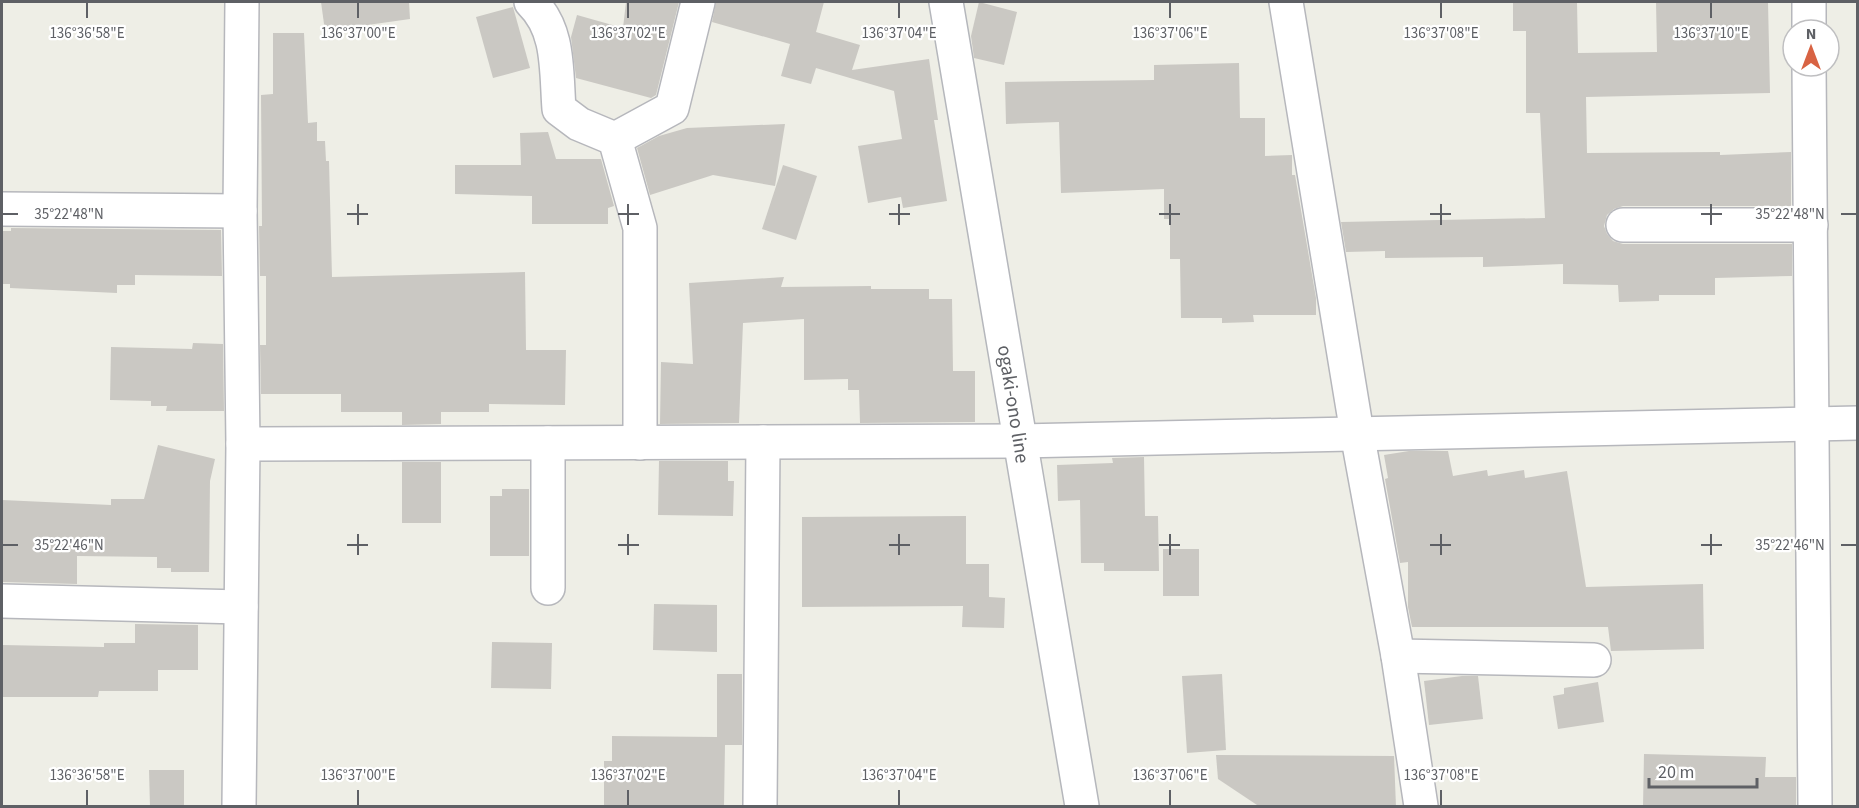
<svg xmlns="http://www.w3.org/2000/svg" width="1859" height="808" viewBox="0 0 1859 808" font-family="'Source Sans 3',sans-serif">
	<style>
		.building { fill: #cac8c3 }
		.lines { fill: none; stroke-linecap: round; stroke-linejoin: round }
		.street-casing { stroke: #b6b7bc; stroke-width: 36 }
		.secondary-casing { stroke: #b5b7bc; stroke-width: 36 }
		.street { stroke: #fff; stroke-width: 33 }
		.secondary { stroke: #fff; stroke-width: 33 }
		.ticks { fill: none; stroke: #5e6065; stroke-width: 2 }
		.labels { text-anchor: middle; stroke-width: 4.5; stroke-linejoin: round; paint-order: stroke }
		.street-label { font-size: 20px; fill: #5e6065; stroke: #fff }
		.ticks-label { font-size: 15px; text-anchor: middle; fill: #5e6065; stroke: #fff; stroke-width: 4.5; stroke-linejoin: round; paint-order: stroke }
	</style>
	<rect width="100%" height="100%" fill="#eeeee6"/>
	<!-- building -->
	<g class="building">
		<path d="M321,2H409L410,19L325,31Z"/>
		<path d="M626,2H679L656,95L651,98L576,78L571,37L577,15L623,28Z"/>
		<path d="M716,2H824L816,32L860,45L852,70L929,59L938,120H934L947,201L903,208L901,197L868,203L858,146L902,139L894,91L816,68L811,84L781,76L790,44L712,22Z"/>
		<path d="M979,2L1017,12L1004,65L974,58L971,36Z"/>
		<path d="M1513,2H1577L1578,53L1657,52L1656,2H1768L1770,93L1586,97L1587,153L1720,152V155L1791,152V206H1623L1614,209L1607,215L1604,226L1607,234L1613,241L1623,244H1792V276L1715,278V295H1659V301L1619,302L1618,285L1563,284V264L1483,267V257L1385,258V251L1346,252L1341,222L1545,218L1540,113H1526V31H1513Z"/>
		<path d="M513,7L530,68L493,78L476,17Z"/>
		<path d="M273,33H304L308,123L317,122V141H325L326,161H329L332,277L525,272L526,350H566L565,405L489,404V412H441V424L402,425V412H341V394H261L260,345H266V276H260L259,226H262L261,95L273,94Z"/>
		<path d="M1239,63L1240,118H1265V156L1292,155V175H1295L1316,298V315H1253L1254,322L1222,323V318H1181L1180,259H1170V219H1164V189L1061,193L1059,122L1006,124L1005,82L1154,80V65Z"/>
		<path d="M785,124L775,186L713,175L650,195L637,148L659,136L687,128Z"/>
		<path d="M548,132L556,159H601L614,206L608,208V224H532V196L455,194V165H521L520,133Z"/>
		<path d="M783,165L817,176L796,240L762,229Z"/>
		<path d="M11,228L221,230L222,276L135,275V285H117V293L10,288V284H2V231H11Z"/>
		<path d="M784,277L781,287L871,286V289H929V299H952L953,371H975V422L860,423L859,390H848V379L804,380V319L743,323L739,423L660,424L661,362L693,364L689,283Z"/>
		<path d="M193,343L223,344L224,411H166L167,406H151V401L110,400L111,347L192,349Z"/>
		<path d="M158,445L215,459L210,481L209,572H171V568H157V557L77,556V584L2,582V500L111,505V499H144Z"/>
		<path d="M1409,451H1448L1453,476L1487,470L1488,476L1524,470L1525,478L1567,471L1586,587L1703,584L1704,649L1611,651L1608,627H1412L1408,607V562L1400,563L1385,479L1388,478L1384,455Z"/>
		<path d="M1144,457L1145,516H1158L1159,571H1104V563H1081L1080,500L1058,501L1057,465L1113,463L1112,458Z"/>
		<path d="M659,461H728V481H734L733,516L658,515Z"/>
		<rect x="402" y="462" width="39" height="61"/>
		<path d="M502,489H529V556H490V496H502Z"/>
		<path d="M966,516V564H989V597L1005,598L1004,628L962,627L963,606L802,607V517Z"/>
		<rect x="1163" y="549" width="36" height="47"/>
		<path d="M654,604L717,605V652L653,650Z"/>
		<path d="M135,624L198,625V670H158V691H99L98,697H2V645L104,647V643H135Z"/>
		<path d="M492,642L552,643L551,689L491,688Z"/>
		<path d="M717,674H742V745H725L724,807H604V761H612V736L717,737Z"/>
		<path d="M1222,674L1226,750L1187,753L1182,676Z"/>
		<path d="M1462,676H1478L1483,719L1429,725L1424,681Z"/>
		<path d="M1598,682L1604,722L1558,729L1553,696L1564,694V688Z"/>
		<path d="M1644,754L1766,757L1765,777H1796V807H1643Z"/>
		<path d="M1216,755L1394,756L1396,807L1257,805L1218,779Z"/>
		<path d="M149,770H184V807H150Z"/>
	</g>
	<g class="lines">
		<!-- street casing -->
		<g class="street-casing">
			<g id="street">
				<path d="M531,2C560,30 556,71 559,109L579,124L615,139L640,228V443"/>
				<path d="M1286,2L1357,433L1398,656L1421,806"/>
				<path d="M1809,2V30"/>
				<path d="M1809,66L1815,806"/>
				<path d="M615,139L672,108L698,2"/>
				<path d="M2,209L240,211"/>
				<path d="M1623,225H1811"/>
				<path d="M548,443V588"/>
				<path d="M243,444L1020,441L1858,423"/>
				<path d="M2,601L241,607"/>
				<path d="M1398,656L1594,660"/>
				<path d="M239,806L243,444L240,211L242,2"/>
				<path d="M760,806L763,442"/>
			</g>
		</g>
		<!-- secondary casing -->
		<g class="secondary-casing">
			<path id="secondary" d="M946,2L1082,806"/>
		</g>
		<!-- street -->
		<use href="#street" class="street"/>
		<!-- secondary -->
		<use href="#secondary" class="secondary"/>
	</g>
	<!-- ticks -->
	<path class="ticks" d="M87,3V18M358,3V18M628,3V18M899,3V18M1170,3V18M1441,3V18M1711,3V18M358,204V225M628,204V225M899,204V225M1170,204V225M1441,204V225M1711,204V225M3,214H18M347,214H368M618,214H639M889,214H910M1159,214H1180M1430,214H1451M1701,214H1722M1841,214H1856M358,534V555M628,534V555M899,534V555M1170,534V555M1441,534V555M1711,534V555M3,545H18M347,545H368M618,545H639M889,545H910M1159,545H1180M1430,545H1451M1701,545H1722M1841,545H1856M87,790V805M358,790V805M628,790V805M899,790V805M1170,790V805M1441,790V805"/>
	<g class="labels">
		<!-- street labels -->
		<g class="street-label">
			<text transform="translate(1014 404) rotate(81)" y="7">ogaki-ono line</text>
		</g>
	</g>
	<g class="ticks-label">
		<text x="87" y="38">136°36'58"E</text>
		<text x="358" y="38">136°37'00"E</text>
		<text x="628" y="38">136°37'02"E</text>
		<text x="899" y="38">136°37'04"E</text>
		<text x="1170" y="38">136°37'06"E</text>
		<text x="1441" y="38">136°37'08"E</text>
		<text x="1711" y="38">136°37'10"E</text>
		<text x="69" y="219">35°22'48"N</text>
		<text x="1790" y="219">35°22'48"N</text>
		<text x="69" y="550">35°22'46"N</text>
		<text x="1790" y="550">35°22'46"N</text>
		<text x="87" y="780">136°36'58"E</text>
		<text x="358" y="780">136°37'00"E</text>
		<text x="628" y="780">136°37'02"E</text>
		<text x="899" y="780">136°37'04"E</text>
		<text x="1170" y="780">136°37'06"E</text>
		<text x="1441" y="780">136°37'08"E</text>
	</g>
	<!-- border -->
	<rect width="1859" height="808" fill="none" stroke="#5e6065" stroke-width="6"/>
	<!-- north arrow -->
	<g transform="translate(1811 48)"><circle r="28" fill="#ffffff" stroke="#bfbfc1" stroke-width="1.5"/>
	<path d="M0-4.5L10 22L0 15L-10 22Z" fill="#d86343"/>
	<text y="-9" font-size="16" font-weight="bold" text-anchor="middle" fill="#5e6065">N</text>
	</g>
	<!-- scale -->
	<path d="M1649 778v9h108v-9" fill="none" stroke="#5e6065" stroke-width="3"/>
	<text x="1658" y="778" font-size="18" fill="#5e6065" stroke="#ffffff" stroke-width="4.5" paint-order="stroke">20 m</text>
</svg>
